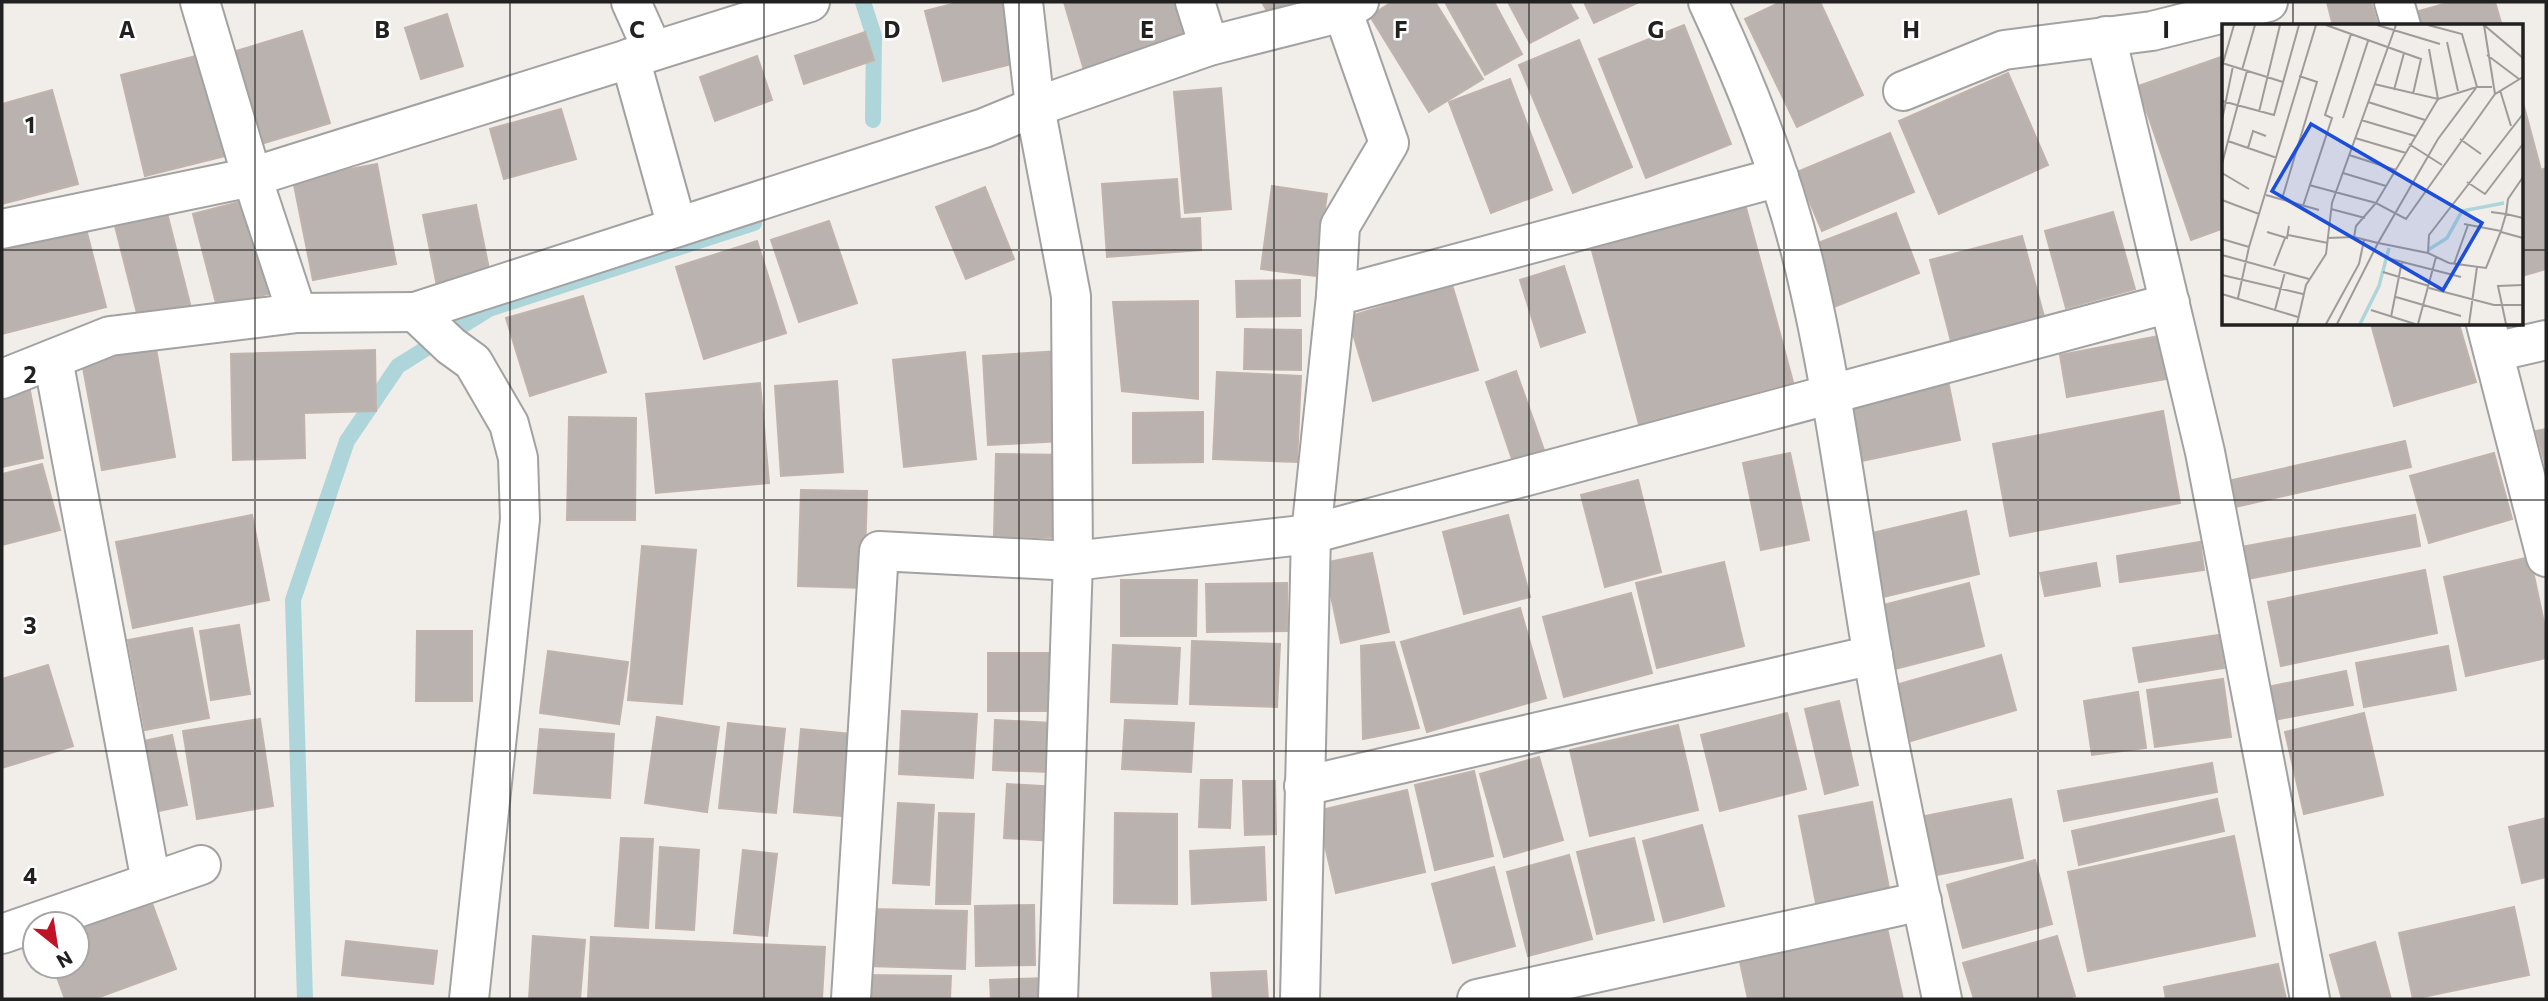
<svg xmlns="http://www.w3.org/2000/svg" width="2548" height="1001" viewBox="0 0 2548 1001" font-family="Commissioner,sans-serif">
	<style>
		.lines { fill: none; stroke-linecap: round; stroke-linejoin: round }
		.stream { stroke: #add5da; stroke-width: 16 }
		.building { fill: #bab2ae; stroke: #c1b3ac; stroke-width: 2 }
		.minor-casing { stroke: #a2a2a2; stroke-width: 42 }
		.tertiary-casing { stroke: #a2a2a2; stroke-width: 42 }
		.minor { stroke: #fff; stroke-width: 38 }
		.tertiary { stroke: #fff; stroke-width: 38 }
		.grid { fill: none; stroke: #212121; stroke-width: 2; stroke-opacity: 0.55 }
		.inset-river { fill: none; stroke: #add5da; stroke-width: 3.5 }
		.inset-road { fill: none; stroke: #9e9b99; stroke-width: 2 }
		.view { fill: #1d4ed8; fill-opacity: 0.15; stroke: #1d4ed8; stroke-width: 3.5 }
		.inset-edge { fill: none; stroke: #212121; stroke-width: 3.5 }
		.grid-label { font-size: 23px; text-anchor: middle; font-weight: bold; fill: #212121; stroke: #fff; stroke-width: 5; stroke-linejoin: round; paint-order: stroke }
	</style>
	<rect width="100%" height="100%" fill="#f1ede9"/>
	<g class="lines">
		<!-- stream -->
		<g class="stream">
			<path d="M863,2L874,36L873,120"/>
			<path d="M305,999L293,600L347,441L398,366L489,309L754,223"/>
		</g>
	</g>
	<!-- building -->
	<g class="building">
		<path d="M960,2H1013L1028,60L943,81L925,11Z"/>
		<path d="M1064,2H1189L1199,36L1084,70Z"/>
		<path d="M1262,2H1308L1272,20Z"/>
		<path d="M1392,2H1435L1483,79L1429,112L1370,16Z"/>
		<path d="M1445,2H1494L1522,54L1485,75Z"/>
		<path d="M1508,2H1569L1578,18L1530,43Z"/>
		<path d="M1584,2H1639L1594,23Z"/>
		<path d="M1781,2H1820L1863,95L1797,127L1745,19Z"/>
		<path d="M2327,2H2371L2378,26H2333Z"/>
		<path d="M2451,2H2495L2502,26H2415L2412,13Z"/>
		<path d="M447,14L463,66L421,79L405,28Z"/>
		<path d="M1684,25L1731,144L1646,178L1599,59Z"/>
		<path d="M302,31L330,123L261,144L233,52Z"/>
		<path d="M865,32L874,60L804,84L795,56Z"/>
		<path d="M1579,40L1632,167L1573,193L1519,65Z"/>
		<path d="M204,54L229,155L145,176L121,75Z"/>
		<path d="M757,56L772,100L715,121L700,77Z"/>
		<path d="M2224,56V228L2191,240L2138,86Z"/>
		<path d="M2008,73L2048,165L1939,214L1899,121Z"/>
		<path d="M1510,79L1552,190L1491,213L1449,102Z"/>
		<path d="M1221,88L1231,209L1185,213L1174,92Z"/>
		<path d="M52,90L78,184L2,204V104Z"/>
		<path d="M2522,99L2541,170L2546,168V269L2522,276Z"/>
		<path d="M561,109L576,159L504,179L490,129Z"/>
		<path d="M1890,133L1914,192L1822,231L1797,172Z"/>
		<path d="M377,164L396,264L313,280L293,180Z"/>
		<path d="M1177,179L1180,219L1200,218L1201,250L1107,257L1102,184Z"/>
		<path d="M1272,186L1327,194L1315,276L1261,269Z"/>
		<path d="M985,187L1014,259L966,279L936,207Z"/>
		<path d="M247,200L271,293L217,307L193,214Z"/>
		<path d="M1745,204L1793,382L1639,424L1591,247Z"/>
		<path d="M476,205L491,279L438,291L423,215Z"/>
		<path d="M166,209L191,308L139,321L114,222Z"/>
		<path d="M2113,212L2135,289L2066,308L2045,231Z"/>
		<path d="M1896,213L1919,273L1834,307L1810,246Z"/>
		<path d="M829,221L857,303L799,322L771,240Z"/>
		<path d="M85,225L106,307L2,334V246Z"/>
		<path d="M2022,236L2045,320L1952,345L1930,260Z"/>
		<path d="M757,241L786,333L704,359L676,267Z"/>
		<path d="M1564,266L1585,332L1541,347L1520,280Z"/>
		<path d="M1300,280V316L1237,317L1236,281Z"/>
		<path d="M1452,285L1478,370L1373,401L1348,317Z"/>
		<path d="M583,296L606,372L530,396L506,318Z"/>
		<path d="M1198,301V399L1122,391L1113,302Z"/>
		<path d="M2371,324H2459L2476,382L2394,406Z"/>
		<path d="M1245,329L1301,330V370L1244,369Z"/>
		<path d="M2159,336L2166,379L2067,397L2060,355Z"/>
		<path d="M155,343L175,457L102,470L81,357Z"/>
		<path d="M375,350L376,411L304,413L305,458L233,460L231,354Z"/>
		<path d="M1059,351L1063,441L988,445L983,356Z"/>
		<path d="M965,352L976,459L904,467L893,360Z"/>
		<path d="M1516,371L1545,453L1514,465L1486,382Z"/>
		<path d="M1217,372L1301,376L1297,462L1213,459Z"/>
		<path d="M837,381L843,472L781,476L775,386Z"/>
		<path d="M1948,381L1960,440L1857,462L1845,404Z"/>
		<path d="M760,383L769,483L656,493L646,394Z"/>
		<path d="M30,391L43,458L2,467V397Z"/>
		<path d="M2163,411L2180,503L2010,536L1993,444Z"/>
		<path d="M1203,412V462L1133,463V413Z"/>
		<path d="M569,417L636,418L635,520H567Z"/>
		<path d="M2546,429V467L2536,431Z"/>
		<path d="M2405,441L2411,467L2235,507L2228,481Z"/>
		<path d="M1790,453L1809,540L1761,550L1743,463Z"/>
		<path d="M2494,453L2512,519L2429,543L2410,476Z"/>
		<path d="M996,454L1068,455L1067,538L994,536Z"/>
		<path d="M42,464L60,530L2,545V474Z"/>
		<path d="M1638,480L1661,572L1605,587L1581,495Z"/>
		<path d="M801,490L867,491L864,588L798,586Z"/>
		<path d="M1966,511L1979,574L1883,597L1868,534Z"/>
		<path d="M252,515L269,600L133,628L116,542Z"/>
		<path d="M1508,515L1530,597L1464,614L1443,532Z"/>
		<path d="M2415,515L2420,546L2247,579L2241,547Z"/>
		<path d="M2200,542L2204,570L2120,582L2117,556Z"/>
		<path d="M642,546L696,550L682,704L628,700Z"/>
		<path d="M1372,553L1389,632L1341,643L1324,563Z"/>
		<path d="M2530,557L2546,632V658L2466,676L2444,577Z"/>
		<path d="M1724,562L1744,646L1657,668L1636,583Z"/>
		<path d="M2096,563L2100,586L2045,596L2040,573Z"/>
		<path d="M2425,570L2437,633L2281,666L2268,602Z"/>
		<path d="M1121,580H1197L1196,636H1121Z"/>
		<path d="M1287,583V631L1207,632L1206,584Z"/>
		<path d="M1969,583L1984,646L1891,670L1876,607Z"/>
		<path d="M1631,593L1652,673L1564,697L1543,617Z"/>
		<path d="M1520,608L1546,698L1427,732L1401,642Z"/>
		<path d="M239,625L250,694L211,700L200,631Z"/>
		<path d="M192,628L209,718L145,730L128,640Z"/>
		<path d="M417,631H472V701H416Z"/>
		<path d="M2219,635L2224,668L2139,682L2133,648Z"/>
		<path d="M1192,641L1280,644L1277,707L1190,704Z"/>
		<path d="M1394,642L1419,728L1363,739L1361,646Z"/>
		<path d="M1113,645L1180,648L1177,704L1111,702Z"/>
		<path d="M2448,646L2456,690L2364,707L2356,663Z"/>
		<path d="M548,651L628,662L619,724L540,713Z"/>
		<rect x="988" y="653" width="77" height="58"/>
		<path d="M2001,655L2016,710L1911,741L1896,685Z"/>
		<path d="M48,665L73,746L2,768V679Z"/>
		<path d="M2346,671L2353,705L2274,720L2267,687Z"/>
		<path d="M2223,679L2231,737L2155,747L2147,690Z"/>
		<path d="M2138,692L2146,748L2092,755L2084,701Z"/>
		<path d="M1839,701L1858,785L1825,794L1805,709Z"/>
		<path d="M902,711L977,714L973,778L899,774Z"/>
		<path d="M1787,713L1806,789L1720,811L1701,735Z"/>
		<path d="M2364,713L2383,795L2304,814L2285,732Z"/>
		<path d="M657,717L719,727L707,812L645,803Z"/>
		<path d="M260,719L273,806L197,819L183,731Z"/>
		<path d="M995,720L1052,723L1050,772L993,770Z"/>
		<path d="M1125,720L1194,723L1191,772L1122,769Z"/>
		<path d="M728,723L785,729L776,813L719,808Z"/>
		<path d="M1678,725L1698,810L1590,836L1570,750Z"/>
		<path d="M540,729L614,734L610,798L534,793Z"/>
		<path d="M801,729L861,735L853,817L794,812Z"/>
		<path d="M172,735L187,805L154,812L139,742Z"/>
		<path d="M1539,757L1563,840L1504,857L1480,774Z"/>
		<path d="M2212,763L2217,792L2064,821L2058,791Z"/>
		<path d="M1474,771L1493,856L1435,870L1415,785Z"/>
		<path d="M1201,780H1232L1230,828L1199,827Z"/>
		<path d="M1243,781H1275L1276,834L1245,835Z"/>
		<path d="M1007,784L1059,787L1056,841L1004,838Z"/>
		<path d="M1407,790L1425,872L1336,893L1317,811Z"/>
		<path d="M2011,799L2023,858L1931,876L1920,817Z"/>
		<path d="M2217,799L2224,831L2079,865L2072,831Z"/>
		<path d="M1872,802L1889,888L1816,903L1799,816Z"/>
		<path d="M898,803L934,805L929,885L893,883Z"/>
		<path d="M939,813L974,814L970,904H936Z"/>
		<path d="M1115,813L1177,814V904L1114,903Z"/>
		<path d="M2546,818V877L2522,883L2509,827Z"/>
		<path d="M1702,825L1724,906L1664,922L1643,841Z"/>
		<path d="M2234,836L2255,936L2088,971L2068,872Z"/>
		<path d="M621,838L653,839L648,928L615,926Z"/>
		<path d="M1634,838L1654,920L1597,934L1577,852Z"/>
		<path d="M660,847L699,850L694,930L656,928Z"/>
		<path d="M1264,847L1266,900L1192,904L1190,851Z"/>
		<path d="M743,850L777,854L767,936L734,933Z"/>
		<path d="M1569,855L1592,939L1528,956L1507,872Z"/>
		<path d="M2035,860L2052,924L1963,948L1947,885Z"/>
		<path d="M1494,867L1515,946L1453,963L1432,884Z"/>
		<path d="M149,895L176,969L94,999H65L53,966H77V924Z"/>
		<path d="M1034,905L1035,965L976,966L975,906Z"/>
		<path d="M2514,907L2529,975L2413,999L2399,933Z"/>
		<path d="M870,909L967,911L965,969L868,966Z"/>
		<path d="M1887,928L1903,999H1748L1740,962Z"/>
		<path d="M533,936L585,940L580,999H529Z"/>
		<path d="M2057,936L2075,996L2064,999H1974L1963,963Z"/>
		<path d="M591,937L825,947L822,999H588Z"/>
		<path d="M346,941L437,951L433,984L342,975Z"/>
		<path d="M2375,942L2391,999H2342L2330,955Z"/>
		<path d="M2278,964L2286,999H2166L2164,987Z"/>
		<path d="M1266,971L1268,999H1213L1211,973Z"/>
		<path d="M865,975L951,976L950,999H865Z"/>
		<path d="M1048,978V999H991L990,980Z"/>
	</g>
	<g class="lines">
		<!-- minor casing -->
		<g class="minor-casing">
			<g id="minor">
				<path d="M200,2L252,177L297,313"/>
				<path d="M631,2L653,51"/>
				<path d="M1195,2L1209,46"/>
				<path d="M2394,2L2401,26"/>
				<path d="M2106,36L2205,452L2310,999"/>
				<path d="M630,58L677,227"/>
				<path d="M1903,91L2004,50L2152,31L2268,2"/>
				<path d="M2,229L252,177L810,2"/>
				<path d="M1336,296L1779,177"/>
				<path d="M2486,324L2546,557"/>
				<path d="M2494,352L2546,340"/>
				<path d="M53,359L151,882"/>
				<path d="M2,379L110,336L297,313L415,312"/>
				<path d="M1304,786L1873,655"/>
				<path d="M2,934L201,865"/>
				<path d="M469,999L520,519L518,458L509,424L473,362L451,346L415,312L984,128L1035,107L1023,2"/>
				<path d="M851,999L879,551L1073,561L1311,534L2170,303"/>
				<path d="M1058,999L1073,561L1071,296L1035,107L1209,46L1343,12"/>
				<path d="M1300,999L1311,534L1336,296L1340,226L1389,143L1343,12L1359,2"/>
				<path d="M1477,999L1922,901"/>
			</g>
		</g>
		<!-- tertiary casing -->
		<g class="tertiary-casing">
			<path id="tertiary" d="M1708,2C1747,85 1781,171 1803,260C1834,388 1850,521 1872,651C1892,768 1918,883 1942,999"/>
		</g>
		<!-- minor -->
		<use href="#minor" class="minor"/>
		<!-- tertiary -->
		<use href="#tertiary" class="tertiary"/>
	</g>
	<!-- grid -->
	<path class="grid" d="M255,2V999M510,2V999M764,2V999M1019,2V999M1274,2V999M1529,2V999M1784,2V999M2038,2V999M2293,2V26M2,250H2224M2522,250H2546M2293,324V999M2,500H2546M2,751H2546"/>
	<!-- overview -->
	<g transform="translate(2222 24)">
		<rect width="301" height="301" fill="#f1ede9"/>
		<path class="inset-river" d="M206,226L225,214L240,187L282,179M138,300L157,262L167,224"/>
		<path class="inset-road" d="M104,1L182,29L172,66M155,1L218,20M206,1L240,10L255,63H270M262,1L273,70L301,53M262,1L301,34M225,18L236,67M182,29L199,35L191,70M265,31L297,55M0,39L61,58M1,39L12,1M20,46L33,1M25,47L6,117L55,134M152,60L216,75L207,25M278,66L289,102M0,77L52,91L77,1M146,78L203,96M37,88L58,1M121,94L146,17M0,96L11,42M139,96L193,112M133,114L184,129M238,115L259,130M187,120L220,141M26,124L31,107L44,112M127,131L174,146M0,140L6,117M0,149L27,165M121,149L164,162M301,153L286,175L284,190L301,194M245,158L263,170L301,120M87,161L154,179L184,195L273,70M44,171L97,186M60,175L95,58L77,52M0,176L37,190M81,182L110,94L103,91L129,10M109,185L143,194M269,188L284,190L279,207M45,208L65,214L67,202M279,208L301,214M66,211L106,219M132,213L156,219L216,115L254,64M106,214L132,213L134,202L154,179L216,75L255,63M0,215L27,223M206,229L227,239L264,244L279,207L242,200M0,231L87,255M165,234L239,253M232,240L246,201M52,242L63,214M161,248L207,262M0,251L81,270M207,264L272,281H301M0,270L76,293M174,273L239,292M16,274L27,223L94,1M53,286L63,248M149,286L193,300M169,293L180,237M75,300L84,261L104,230L110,179L174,1M104,300L137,240L142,216M115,300L156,219L206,229L207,211L301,90M196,300L214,233M247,300L255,243M284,300L276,262L301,261"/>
		<path class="view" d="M89,100L260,199L221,266L50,167Z"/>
		<rect width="301" height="301" class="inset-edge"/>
	</g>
	<g class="grid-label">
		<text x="127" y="38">A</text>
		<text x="382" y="38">B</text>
		<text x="637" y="38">C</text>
		<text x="892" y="38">D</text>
		<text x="1147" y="38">E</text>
		<text x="1401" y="38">F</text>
		<text x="1656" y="38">G</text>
		<text x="1911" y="38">H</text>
		<text x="2166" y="38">I</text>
		<text x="30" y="133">1</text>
		<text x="30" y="383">2</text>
		<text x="30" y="634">3</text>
		<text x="30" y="884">4</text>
	</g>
	<!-- border -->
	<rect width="2548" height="1001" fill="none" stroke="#212121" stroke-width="7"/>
	<!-- north arrow -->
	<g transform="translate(56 945) rotate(150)"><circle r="33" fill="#ffffff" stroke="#a6a6a6" stroke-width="2"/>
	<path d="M0-5L12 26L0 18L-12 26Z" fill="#c11226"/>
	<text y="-10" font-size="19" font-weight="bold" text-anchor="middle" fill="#212121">N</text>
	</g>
</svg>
